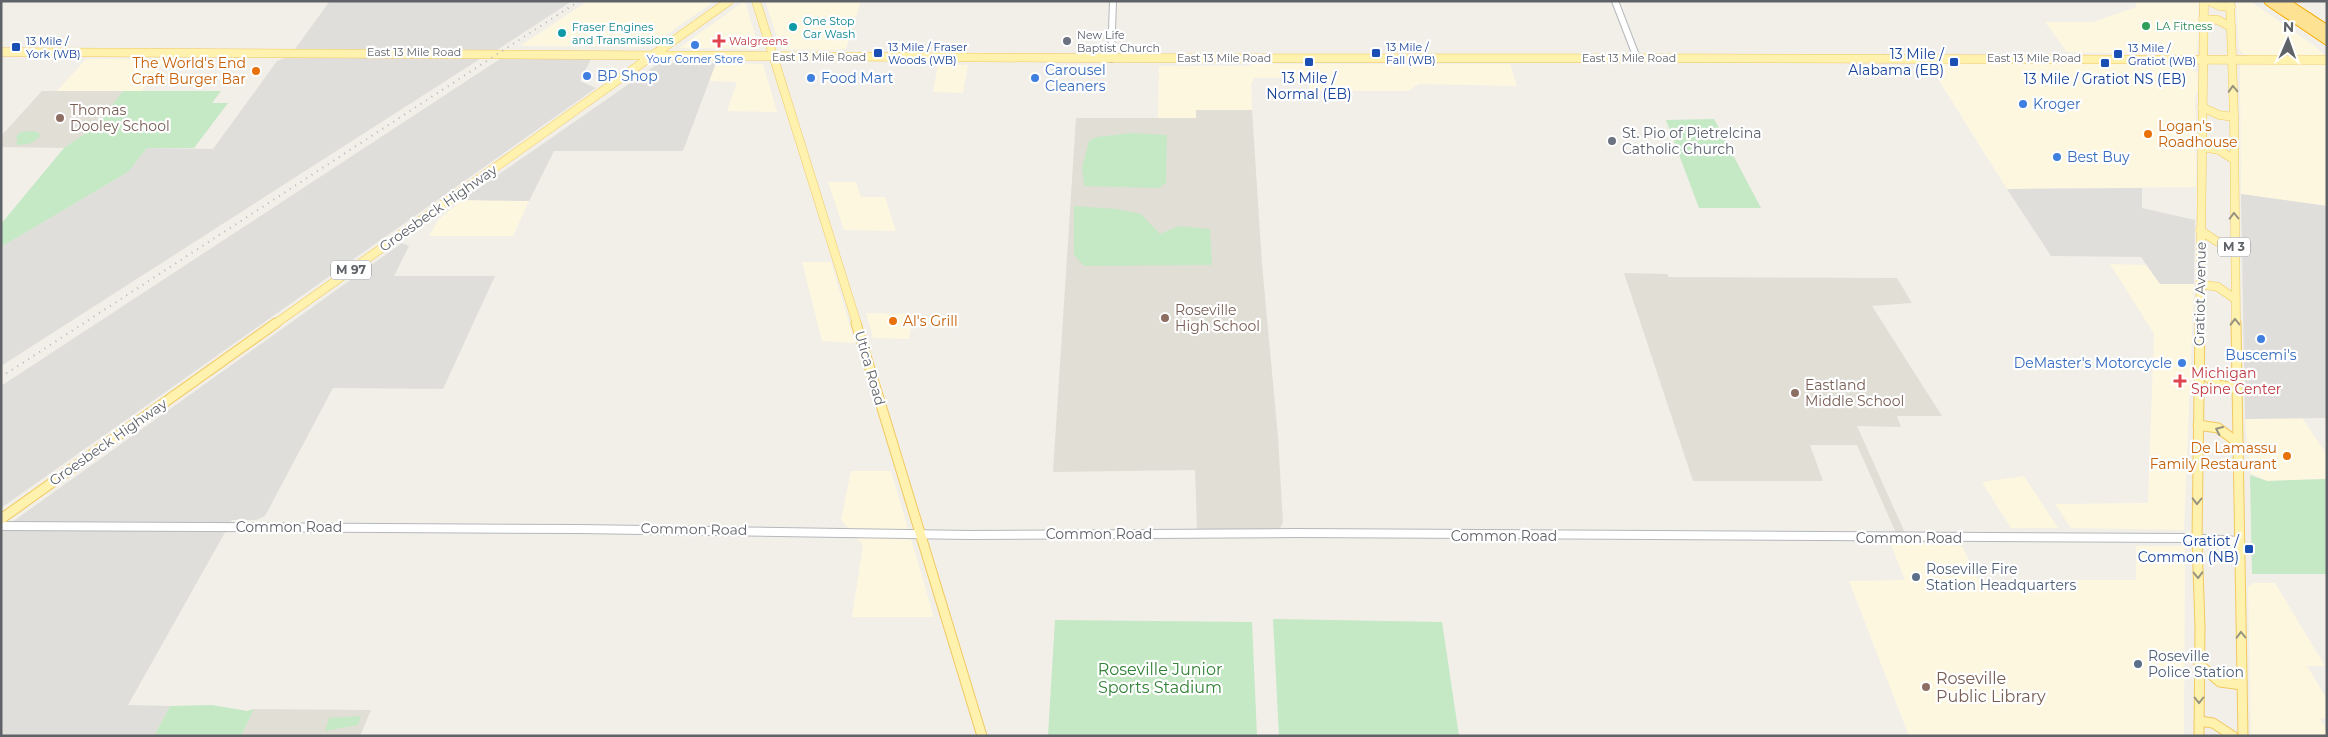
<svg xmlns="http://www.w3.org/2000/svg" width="2328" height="737" viewBox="0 0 2328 737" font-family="Montserrat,sans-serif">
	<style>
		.commercial { fill: #fef7e0 }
		.industrial { fill: #e0deda }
		.education { fill: #e1ded6 }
		.green { fill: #c5e8c5 }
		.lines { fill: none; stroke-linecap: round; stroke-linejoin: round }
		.minor-far1-casing { stroke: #b5b8bc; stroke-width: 8 }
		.minor-casing { stroke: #b5b8bc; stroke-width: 10 }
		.major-far1-casing { stroke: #f2c960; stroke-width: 9 }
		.major-casing { stroke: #f2c960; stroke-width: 11 }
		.highway-casing { stroke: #f9ab00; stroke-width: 11 }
		.minor-far1 { stroke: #fff; stroke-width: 6 }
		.minor { stroke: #fff; stroke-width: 8 }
		.major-far1 { stroke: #fff2af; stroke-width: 8 }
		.major { stroke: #fff2af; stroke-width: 9 }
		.highway { stroke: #fde293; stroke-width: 9 }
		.rail { stroke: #b6b7b8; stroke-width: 2; stroke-dasharray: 1 5.5; stroke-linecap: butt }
		.oneway { stroke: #979581 }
		.leisure-dot { fill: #2e9e5b; stroke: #fff; stroke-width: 2 }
		.culture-dot { fill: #0f9aa8; stroke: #fff; stroke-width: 2 }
		.health-dot { fill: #e0444e; stroke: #fff; stroke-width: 2 }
		.worship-dot { fill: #6b7280; stroke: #fff; stroke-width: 2 }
		.shop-dot { fill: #3f7fe0; stroke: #fff; stroke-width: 2 }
		.transit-dot { fill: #1a4fb4; stroke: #fff; stroke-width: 2 }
		.food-dot { fill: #e8710a; stroke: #fff; stroke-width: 2 }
		.education-dot { fill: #8d6e63; stroke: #fff; stroke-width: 2 }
		.service-dot { fill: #5c6f8a; stroke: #fff; stroke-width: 2 }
		.labels { text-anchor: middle; stroke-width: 4.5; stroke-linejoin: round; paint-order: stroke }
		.far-culture-label { font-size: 11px; fill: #0d838f; stroke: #fff; text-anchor: start }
		.far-leisure-label { font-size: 11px; fill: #27864d; stroke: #fff; text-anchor: start }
		.far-worship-label { font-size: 11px; fill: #5b616d; stroke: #fff; text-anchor: start }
		.far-transit-label { font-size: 11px; fill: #164399; stroke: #fff; text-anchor: start }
		.far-health-label { font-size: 11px; fill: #be3a42; stroke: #fff; text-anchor: start }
		.far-street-label { font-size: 11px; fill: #5f6368; stroke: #fff }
		.far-shop-label { font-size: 11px; fill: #366cbe; stroke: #fff }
		.shield { fill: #fff; stroke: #8f9295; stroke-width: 1 }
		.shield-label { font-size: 12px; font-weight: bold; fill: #5f6368 }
		.transit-label { font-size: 14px; fill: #164399; stroke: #fff; text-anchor: end }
		.food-label { font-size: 14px; fill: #c56008; stroke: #fff; text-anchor: end }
		.shop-label { font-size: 14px; fill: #366cbe; stroke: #fff; text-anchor: start }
		.education-label { font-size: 14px; fill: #785e54; stroke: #fff; text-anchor: start }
		.worship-label { font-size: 14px; fill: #5b616d; stroke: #fff; text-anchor: start }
		.street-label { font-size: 14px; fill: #5f6368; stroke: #fff }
		.health-label { font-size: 14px; fill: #be3a42; stroke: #fff; text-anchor: start }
		.service-label { font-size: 14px; fill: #4e5e75; stroke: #fff; text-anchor: start }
		.near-park-label { font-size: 16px; fill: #348238; stroke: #fff }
		.near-education-label { font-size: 16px; fill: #785e54; stroke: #fff; text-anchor: start }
	</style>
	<rect width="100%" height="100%" fill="#f1efe8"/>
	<!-- commercial -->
	<g class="commercial">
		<path d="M588,1H715L649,47L520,46Z"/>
		<path d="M765,1H861L846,49L832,50L781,49Z"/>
		<path d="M2136,1H2199L2197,55L2067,52L2045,22H2093L2136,7Z"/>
		<path d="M2236,1H2250L2316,47L2327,57L2249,56L2242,53L2239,49Z"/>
		<path d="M743,2L746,4L759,49L679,48Z"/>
		<path d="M86,59H166L142,91H57Z"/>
		<path d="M1930,62H2110L2191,66L2198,74V89L2195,99L2196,128L2193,141L2196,155V187L2007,189L1930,66Z"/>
		<path d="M716,63L763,64L777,112L727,111L737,82L709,81Z"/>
		<path d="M2244,63H2327V206L2241,194L2240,66Z"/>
		<path d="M938,64L968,65L963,93L933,92Z"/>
		<path d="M1252,64H1510L1517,86L1419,84L1408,91H1310L1308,78H1253V82L1251,83L1252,110H1196V118H1158L1159,66H1249Z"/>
		<path d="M828,182H856L861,197H885L896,231L844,230Z"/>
		<path d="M462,200L529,201L513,236H429L439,219Z"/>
		<path d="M802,262H831L855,343L822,341Z"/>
		<path d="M2110,264L2146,265L2160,284H2194L2184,530L2071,528L2055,504L2148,503L2154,334Z"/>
		<path d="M866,313L913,314L909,339L873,338Z"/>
		<path d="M2302,418L2327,455V479L2267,481L2250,473L2245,419Z"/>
		<path d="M851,471H891L934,617H852L863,545L841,520Z"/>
		<path d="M2024,476L2058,528H2011L1982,482Z"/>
		<path d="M1890,542L1962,546L1978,580H2136V546H2185L2184,736H1909L1849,581L1905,580Z"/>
		<path d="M2254,583H2275L2325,666H2307L2327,699V718L2320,719L2327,730V736H2251L2248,587Z"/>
	</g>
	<!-- industrial -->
	<g class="industrial">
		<path d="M330,1H572L497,50L295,49Z"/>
		<path d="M287,57H483L1,366V247L128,172L147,148L213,149L277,61Z"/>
		<path d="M503,57L591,59L580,81L596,88L1,508V386Z"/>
		<path d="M659,63H716L683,151H554L529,201L462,200Z"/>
		<path d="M2142,188V208L2195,220L2194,284H2160L2141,257L2051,256L2007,189Z"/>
		<path d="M2241,194L2327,206V418L2245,419Z"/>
		<path d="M402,243L409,246L394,276H495L443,389L333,388L265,516L256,520H232L128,705L170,706L154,736H1V530Z"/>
	</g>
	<!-- education -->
	<g class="education">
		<path d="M42,91H123L95,127L64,148L1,147V136Z"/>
		<path d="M1196,110H1252L1262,264L1278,437L1283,522L1280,528L1276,529H1197L1195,470L1053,472L1076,118H1196Z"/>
		<path d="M1624,273L1667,274L1669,277L1897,278L1912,303L1872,306L1942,416H1897L1901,427L1857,426L1905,533H1896L1857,445H1810L1823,481H1693Z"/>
		<path d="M254,709L371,710L360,736H241Z"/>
	</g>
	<!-- green -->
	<g class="green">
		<path d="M123,91H221L212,103H228L194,148H147L128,172L1,247V224L64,148L95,127Z"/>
		<path d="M1714,119L1761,208H1699L1666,120Z"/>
		<path d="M32,131L38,132L40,136C34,143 26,145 18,145L16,143L18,139L15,137L21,132Z"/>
		<path d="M1132,133L1167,135L1166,183L1158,188L1084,186L1082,168L1089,141L1096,137Z"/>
		<path d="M1074,206L1117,209L1141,214L1160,234L1179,226L1210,229L1212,265L1084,266L1074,255Z"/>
		<path d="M2250,475L2267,481L2327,479V574H2252Z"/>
		<path d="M1273,619L1442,622L1459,736H1279Z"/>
		<path d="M1055,620L1252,622L1257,736H1048Z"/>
		<path d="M212,705L247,711L254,709L241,736H154L170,706Z"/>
		<path d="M361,716L358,725L325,731L329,718Z"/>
	</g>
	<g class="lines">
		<!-- minor-far1 casing -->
		<g class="minor-far1-casing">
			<g id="minor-far1">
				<path d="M1615,1L1637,58"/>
				<path d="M1111,59L1113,1"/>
			</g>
		</g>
		<!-- minor casing -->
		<g class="minor-casing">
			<path id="minor" d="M1,526L578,529L970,535L1296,533L2185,538L2239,541"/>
		</g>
		<!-- major-far1 casing -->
		<g class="major-far1-casing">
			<g id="major-far1">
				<path d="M756,1L857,324"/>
				<path d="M2209,1L2220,6L2231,7"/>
				<path d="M2230,1L2234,117L2236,324"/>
				<path d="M2203,19L2218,20L2231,27"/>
				<path d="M1,52C359,52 718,57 1076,58C1493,59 1910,57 2327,60"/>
				<path d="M2202,107L2219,115L2234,117"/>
				<path d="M2202,147L2219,150L2233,159"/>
				<path d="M2200,230L2216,241L2234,245"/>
				<path d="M2200,284L2218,287L2235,299"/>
				<path d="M275,324L729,1"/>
				<path d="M2200,324L2204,1"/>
			</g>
		</g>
		<!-- major casing -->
		<g class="major-casing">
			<g id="major">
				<path d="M856,323L982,736"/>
				<path d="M2236,323L2243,736"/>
				<path d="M2199,370L2218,385L2236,388"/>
				<path d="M2198,425L2218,428L2237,442"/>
				<path d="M1,519L276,323"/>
				<path d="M2199,664L2220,682L2242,685"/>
				<path d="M2199,721L2213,723L2233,736"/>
				<path d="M2199,736L2200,627L2197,539L2200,323"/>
			</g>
		</g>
		<!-- highway casing -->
		<g class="highway-casing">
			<g id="highway">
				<path d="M2269,1L2327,40"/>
				<path d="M2283,1L2327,30"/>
			</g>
		</g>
		<!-- minor-far1 -->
		<use href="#minor-far1" class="minor-far1"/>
		<!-- minor -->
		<use href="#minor" class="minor"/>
		<!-- major-far1 -->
		<use href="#major-far1" class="major-far1"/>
		<!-- major -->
		<use href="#major" class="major"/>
		<!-- highway -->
		<use href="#highway" class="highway"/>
		<!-- rail -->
		<path class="rail" d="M1,377L579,1"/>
	</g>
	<!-- one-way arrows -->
	<defs><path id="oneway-chevron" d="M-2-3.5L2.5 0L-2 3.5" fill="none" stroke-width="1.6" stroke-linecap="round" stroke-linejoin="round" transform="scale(1.25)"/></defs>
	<g class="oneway">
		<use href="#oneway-chevron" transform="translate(2233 89) rotate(-92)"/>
		<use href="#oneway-chevron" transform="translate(2234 216) rotate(-91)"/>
		<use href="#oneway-chevron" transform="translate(2235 322) rotate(-91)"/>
		<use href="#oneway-chevron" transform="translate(2219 430) rotate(-155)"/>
		<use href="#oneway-chevron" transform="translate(2197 501) rotate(91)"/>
		<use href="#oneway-chevron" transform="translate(2198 575) rotate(89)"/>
		<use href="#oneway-chevron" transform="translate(2241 635) rotate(-91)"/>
		<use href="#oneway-chevron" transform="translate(2199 700) rotate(90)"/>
	</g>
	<!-- markers -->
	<circle class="leisure-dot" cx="2146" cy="26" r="5"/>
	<g class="culture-dot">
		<circle cx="793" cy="27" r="5"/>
		<circle cx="562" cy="33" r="5"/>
	</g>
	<g class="health-dot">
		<path d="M716.5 33.5h5v5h5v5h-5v5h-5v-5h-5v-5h5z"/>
		<path d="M2177.5 373.5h5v5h5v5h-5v5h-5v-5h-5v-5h5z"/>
	</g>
	<g class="worship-dot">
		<circle cx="1067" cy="41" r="5"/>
		<circle cx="1612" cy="141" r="5"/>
	</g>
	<g class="shop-dot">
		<circle cx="695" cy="45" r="5"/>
		<circle cx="587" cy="76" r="5"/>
		<circle cx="811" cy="78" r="5"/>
		<circle cx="1035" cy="78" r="5"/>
		<circle cx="2023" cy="104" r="5"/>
		<circle cx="2057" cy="157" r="5"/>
		<circle cx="2261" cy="339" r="5"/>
		<circle cx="2182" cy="363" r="5"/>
	</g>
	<g class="transit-dot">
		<rect x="11" y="42" width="10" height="10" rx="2.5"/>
		<rect x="873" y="48" width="10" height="10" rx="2.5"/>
		<rect x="1371" y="48" width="10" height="10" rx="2.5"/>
		<rect x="2113" y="49" width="10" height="10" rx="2.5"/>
		<rect x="1304" y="57" width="10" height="10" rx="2.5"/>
		<rect x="1949" y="57" width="10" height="10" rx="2.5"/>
		<rect x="2100" y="58" width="10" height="10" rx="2.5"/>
		<rect x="2244" y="544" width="10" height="10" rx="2.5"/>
	</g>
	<g class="food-dot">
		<circle cx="256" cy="71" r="5"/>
		<circle cx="2148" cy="134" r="5"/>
		<circle cx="893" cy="321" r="5"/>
		<circle cx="2287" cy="456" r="5"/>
	</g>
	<g class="education-dot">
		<circle cx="60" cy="118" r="5"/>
		<circle cx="1165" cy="318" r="5"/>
		<circle cx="1795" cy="393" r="5"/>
		<circle cx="1926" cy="687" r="5"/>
	</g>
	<g class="service-dot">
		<circle cx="1916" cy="577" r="5"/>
		<circle cx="2138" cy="664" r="5"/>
	</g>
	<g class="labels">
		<!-- far-culture labels -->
		<g class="far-culture-label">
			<text x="803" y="25">One Stop<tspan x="803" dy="13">Car Wash</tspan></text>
			<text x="572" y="31">Fraser Engines<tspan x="572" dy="13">and Transmissions</tspan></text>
		</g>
		<!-- far-leisure labels -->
		<g class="far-leisure-label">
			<text x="2156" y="30">LA Fitness</text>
		</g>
		<!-- far-worship labels -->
		<g class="far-worship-label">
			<text x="1077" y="39">New Life<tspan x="1077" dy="13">Baptist Church</tspan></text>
		</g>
		<!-- far-transit labels -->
		<g class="far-transit-label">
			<text x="26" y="45">13 Mile /<tspan x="26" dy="13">York (WB)</tspan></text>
			<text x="888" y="51">13 Mile / Fraser<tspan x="888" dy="13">Woods (WB)</tspan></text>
			<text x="1386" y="51">13 Mile /<tspan x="1386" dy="13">Fall (WB)</tspan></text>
			<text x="2128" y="52">13 Mile /<tspan x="2128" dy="13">Gratiot (WB)</tspan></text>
		</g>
		<!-- far-health labels -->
		<g class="far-health-label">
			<text x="729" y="45">Walgreens</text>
		</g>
		<!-- far-street labels -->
		<g class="far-street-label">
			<text x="414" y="56">East 13 Mile Road</text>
			<text x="819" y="61">East 13 Mile Road</text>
			<text x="1224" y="62">East 13 Mile Road</text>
			<text x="1629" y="62">East 13 Mile Road</text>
			<text x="2034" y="62">East 13 Mile Road</text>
		</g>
		<!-- far-shop labels -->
		<g class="far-shop-label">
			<text x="695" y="63">Your Corner Store</text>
		</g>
		<!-- shield labels -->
		<g class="shield">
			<rect x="2218" y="237.5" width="32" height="19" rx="4"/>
			<rect x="331" y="260.5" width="40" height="19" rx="4"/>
		</g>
		<g class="shield-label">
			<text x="2234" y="251">M 3</text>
			<text x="351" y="274">M 97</text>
		</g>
		<!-- transit labels -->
		<g class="transit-label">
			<text x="1944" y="59">13 Mile /<tspan x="1944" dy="16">Alabama (EB)</tspan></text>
			<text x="1309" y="83" text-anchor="middle">13 Mile /<tspan x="1309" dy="16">Normal (EB)</tspan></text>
			<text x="2105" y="84" text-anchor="middle">13 Mile / Gratiot NS (EB)</text>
			<text x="2239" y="546">Gratiot /<tspan x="2239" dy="16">Common (NB)</tspan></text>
		</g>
		<!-- food labels -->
		<g class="food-label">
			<text x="246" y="68">The World's End<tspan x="246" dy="16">Craft Burger Bar</tspan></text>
			<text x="2158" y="131" text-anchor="start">Logan's<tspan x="2158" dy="16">Roadhouse</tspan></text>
			<text x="903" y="326" text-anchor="start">Al's Grill</text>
			<text x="2277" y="453">De Lamassu<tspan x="2277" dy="16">Family Restaurant</tspan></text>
		</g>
		<!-- shop labels -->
		<g class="shop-label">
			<text x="1045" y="75">Carousel<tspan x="1045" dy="16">Cleaners</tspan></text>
			<text x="597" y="81">BP Shop</text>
			<text x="821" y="83">Food Mart</text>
			<text x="2033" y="109">Kroger</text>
			<text x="2067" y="162">Best Buy</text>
			<text x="2261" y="360" text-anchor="middle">Buscemi's</text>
			<text x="2172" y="368" text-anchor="end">DeMaster's Motorcycle</text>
		</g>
		<!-- education labels -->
		<g class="education-label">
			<text x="70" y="115">Thomas<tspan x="70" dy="16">Dooley School</tspan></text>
			<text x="1175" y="315">Roseville<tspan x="1175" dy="16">High School</tspan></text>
			<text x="1805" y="390">Eastland<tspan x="1805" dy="16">Middle School</tspan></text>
		</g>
		<!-- worship labels -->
		<g class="worship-label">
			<text x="1622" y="138">St. Pio of Pietrelcina<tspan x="1622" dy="16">Catholic Church</tspan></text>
		</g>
		<!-- street labels -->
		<g class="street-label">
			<text transform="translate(438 208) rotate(-35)" y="5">Groesbeck Highway</text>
			<text transform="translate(2200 294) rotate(-89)" y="5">Gratiot Avenue</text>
			<text transform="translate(870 368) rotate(74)" y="5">Utica Road</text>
			<text transform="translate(108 442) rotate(-35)" y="5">Groesbeck Highway</text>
			<text x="289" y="532">Common Road</text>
			<text transform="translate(694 529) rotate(1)" y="5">Common Road</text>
			<text x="1099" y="539">Common Road</text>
			<text x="1504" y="541">Common Road</text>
			<text x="1909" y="543">Common Road</text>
		</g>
		<!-- health labels -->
		<g class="health-label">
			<text x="2191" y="378">Michigan<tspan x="2191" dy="16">Spine Center</tspan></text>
		</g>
		<!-- service labels -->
		<g class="service-label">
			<text x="1926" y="574">Roseville Fire<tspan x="1926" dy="16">Station Headquarters</tspan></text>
			<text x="2148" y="661">Roseville<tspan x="2148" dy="16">Police Station</tspan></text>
		</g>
		<!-- near-park labels -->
		<g class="near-park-label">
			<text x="1160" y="675">Roseville Junior<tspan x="1160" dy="18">Sports Stadium</tspan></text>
		</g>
		<!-- near-education labels -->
		<g class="near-education-label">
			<text x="1936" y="684">Roseville<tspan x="1936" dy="18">Public Library</tspan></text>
		</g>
	</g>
	<!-- border -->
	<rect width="2328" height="737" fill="none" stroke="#5f6368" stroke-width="5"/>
	<!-- north arrow -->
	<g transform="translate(2288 40) rotate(2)" stroke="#ffffff" stroke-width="4" paint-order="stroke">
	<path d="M0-4L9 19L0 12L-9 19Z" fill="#5f6368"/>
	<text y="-8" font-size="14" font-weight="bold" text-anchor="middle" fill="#5f6368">N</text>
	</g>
</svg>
